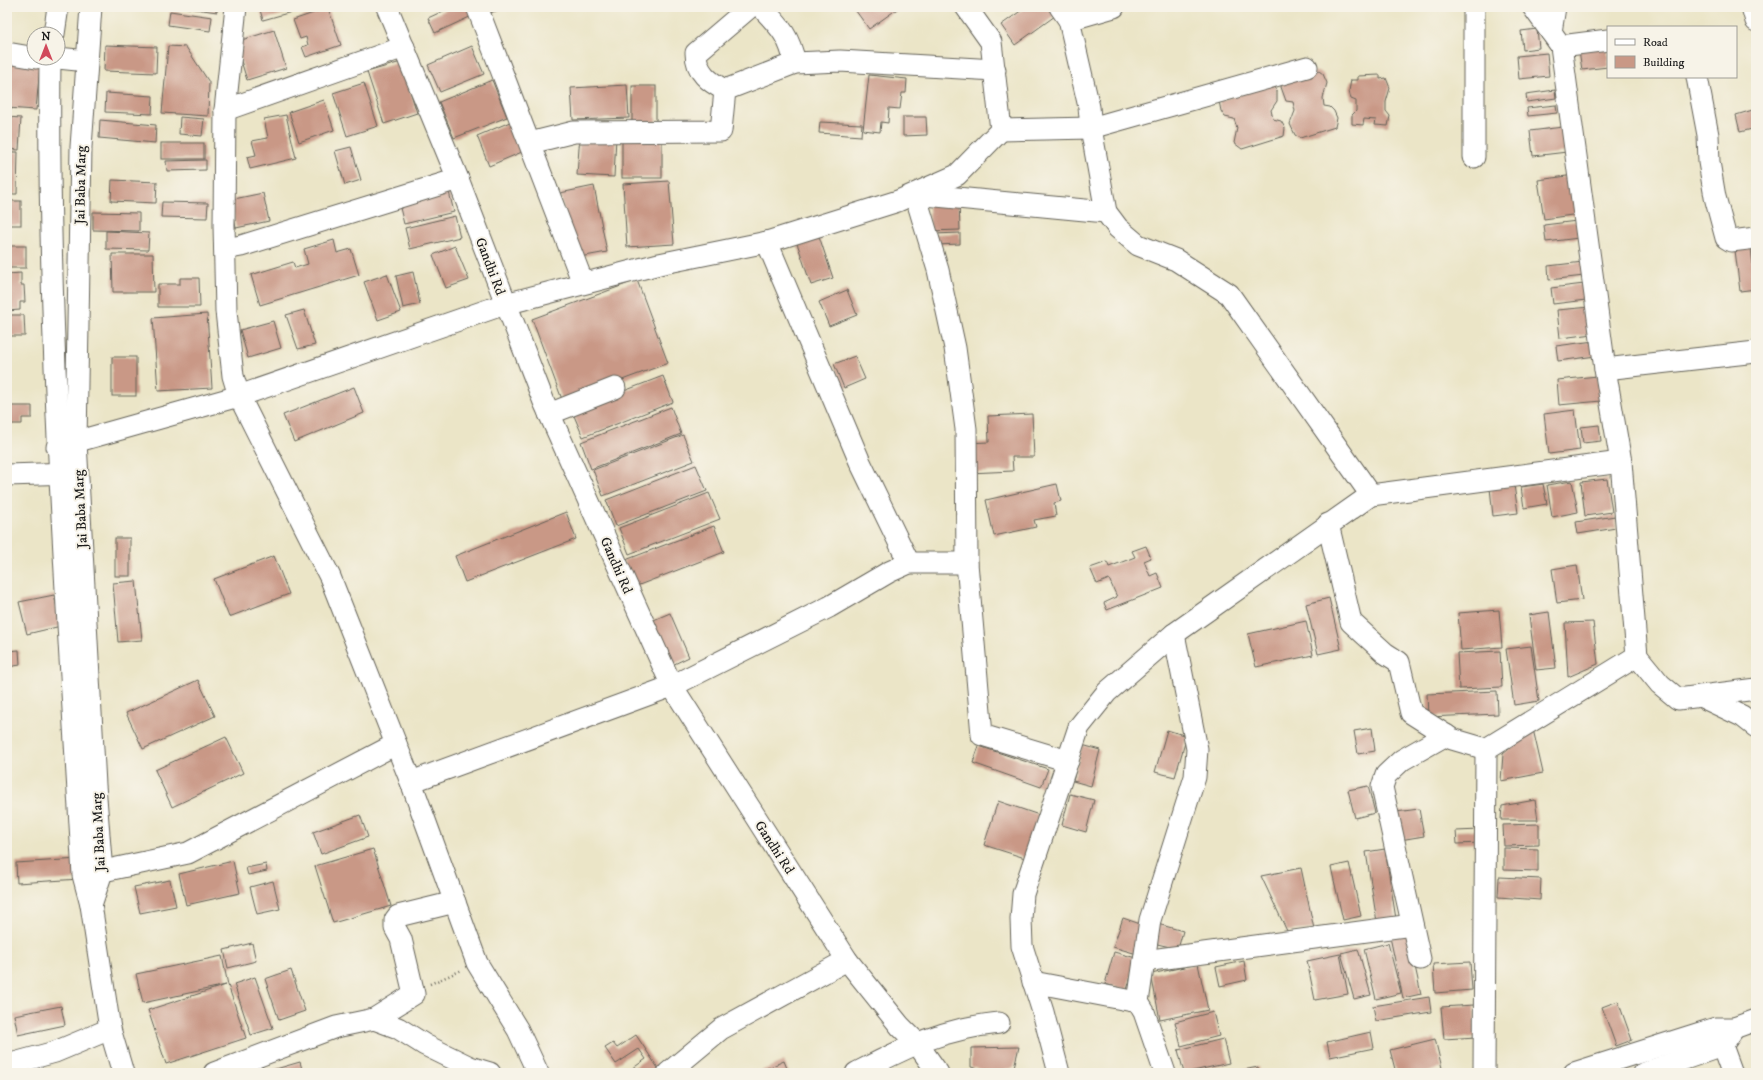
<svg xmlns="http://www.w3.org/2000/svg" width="1763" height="1080" viewBox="0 0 1763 1080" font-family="'IM FELL DW Pica',serif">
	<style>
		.building { fill: #c99886 }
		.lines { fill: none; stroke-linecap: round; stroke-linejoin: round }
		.minor-casing { stroke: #646258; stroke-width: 23 }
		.path { stroke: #646258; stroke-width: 2.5; stroke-dasharray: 1 3; stroke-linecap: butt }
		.minor { stroke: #fff; stroke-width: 21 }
		.labels { text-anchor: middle; stroke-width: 4; stroke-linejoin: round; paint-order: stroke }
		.street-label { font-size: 14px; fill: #1c1c1c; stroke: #f7f3e8 }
	</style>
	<rect width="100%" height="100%" fill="#f7f3e8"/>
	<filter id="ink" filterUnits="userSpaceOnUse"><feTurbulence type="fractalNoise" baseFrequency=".025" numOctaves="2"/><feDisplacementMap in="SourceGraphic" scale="8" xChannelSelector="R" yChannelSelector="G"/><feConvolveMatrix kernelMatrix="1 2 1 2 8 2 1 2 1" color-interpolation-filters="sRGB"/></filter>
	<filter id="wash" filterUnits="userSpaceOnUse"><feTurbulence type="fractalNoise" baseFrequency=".012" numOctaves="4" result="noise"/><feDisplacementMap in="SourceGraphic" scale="16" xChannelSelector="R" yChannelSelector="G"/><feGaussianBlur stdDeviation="0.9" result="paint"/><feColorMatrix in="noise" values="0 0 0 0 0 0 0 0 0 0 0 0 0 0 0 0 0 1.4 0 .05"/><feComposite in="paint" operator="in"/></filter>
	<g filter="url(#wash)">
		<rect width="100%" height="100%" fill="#ebe5c7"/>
		<g id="blocks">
			<!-- building -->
			<g class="building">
				<path d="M182,7H217V12Z"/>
				<path d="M259,7H294L295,11L263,20Z"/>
				<path d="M452,7H471L474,15L435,33L428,18Z"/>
				<path d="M488,7H507L490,13Z"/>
				<path d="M853,7H900L869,29Z"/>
				<path d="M1026,7H1049L1055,16L1015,45L1001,25Z"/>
				<path d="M328,8L341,45L306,57L302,47L308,45L306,37L300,39L293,20Z"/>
				<path d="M170,11L212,17L210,31L168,25Z"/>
				<path d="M1537,29L1539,48L1523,50L1521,31Z"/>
				<path d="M274,30L286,68L247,80L235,42Z"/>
				<path d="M105,45L157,47L156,73L104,71Z"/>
				<path d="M168,46L186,47L209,82L208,116L162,113Z"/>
				<path d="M472,46L484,74L440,92L428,65Z"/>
				<path d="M1608,46V67L1582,70L1579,50Z"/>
				<path d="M1547,53L1549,76L1519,79L1517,56Z"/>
				<path d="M7,62L40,65L36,110L7,108Z"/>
				<path d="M401,62L417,113L384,124L367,72Z"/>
				<path d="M1319,71L1323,74L1327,83L1323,98L1324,106L1330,107L1334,111L1337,118L1335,127L1300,138L1295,135L1290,124L1295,111L1293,102L1286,101L1281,87L1283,80Z"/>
				<path d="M869,75L907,79L906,93H902L900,109L889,108L888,123L881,122L880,132L863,130Z"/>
				<path d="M1380,75V79L1386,78L1390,88L1386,102V111L1390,116L1388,126L1375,125L1376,120L1364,119L1363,125L1352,124V115L1356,111V101L1351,99L1349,91L1351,80H1358V76Z"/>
				<path d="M492,80L507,117L454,138L439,102Z"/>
				<path d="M364,83L378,126L347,136L333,93Z"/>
				<path d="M1274,83L1277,92V101L1271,110L1273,119L1281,121L1285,128L1284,136L1242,149L1234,143L1237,128L1234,119L1225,117L1221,111L1219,101Z"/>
				<path d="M627,85L629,118L573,120L571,88Z"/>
				<rect x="632" y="86" width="24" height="36"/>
				<path d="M1555,90L1556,98L1527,102L1526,94Z"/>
				<path d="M106,93L153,96L152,114L105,112Z"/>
				<path d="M324,100L334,130L299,142L289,112Z"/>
				<path d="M1556,105L1557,113L1528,116L1527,108Z"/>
				<path d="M1756,109V128L1740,132L1736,115Z"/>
				<path d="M286,115L296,158L250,169L247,157L256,155L252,141L268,138L264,119Z"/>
				<path d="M7,117L21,118L19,150L7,149Z"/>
				<path d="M180,117L204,119L202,136L179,134Z"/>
				<path d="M903,117H926L927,135L903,136Z"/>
				<path d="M100,120L156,125L155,143L99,138Z"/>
				<path d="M510,122L522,152L489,166L477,136Z"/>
				<path d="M820,122L862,124L861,136L819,133Z"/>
				<path d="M1563,127L1567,152L1533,156L1530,131Z"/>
				<path d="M580,135L616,137L614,177L577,175Z"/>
				<rect x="622" y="135" width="40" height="43"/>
				<rect x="161" y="143" width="43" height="16"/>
				<path d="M351,147L361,180L345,185L335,151Z"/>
				<path d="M7,152H18L17,194H7Z"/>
				<path d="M206,160V170L167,171L166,161Z"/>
				<path d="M1574,175L1579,214L1544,219L1538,180Z"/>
				<path d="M112,180L157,182L156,203L111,201Z"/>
				<path d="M669,181L674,244L627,247L623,184Z"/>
				<path d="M594,186L607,252L574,258L560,193Z"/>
				<path d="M449,192L454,212L404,224L399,204Z"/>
				<path d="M263,193L269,221L236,228L231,201L234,199Z"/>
				<rect x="7" y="201" width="14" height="24"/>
				<path d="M162,202L208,203L207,218L161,217Z"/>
				<path d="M959,203L960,230L930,231L929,204Z"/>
				<path d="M93,212L139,213V231L93,230Z"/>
				<path d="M455,216L460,237L410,249L405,228Z"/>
				<path d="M1577,221L1579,238L1546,242L1544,225Z"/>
				<path d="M106,231L149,233L148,250L106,249Z"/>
				<path d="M960,233V244L935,245L934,234Z"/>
				<path d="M819,236L833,278L811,285L797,243Z"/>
				<path d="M334,240L337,253L351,249L359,275L260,305L251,275L293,262L295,268L308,264L304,249Z"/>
				<path d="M1750,240L1756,289L1740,291L1734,242Z"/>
				<rect x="7" y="246" width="19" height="22"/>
				<path d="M455,246L469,280L446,288L433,255Z"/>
				<path d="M112,254H153L154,292H113Z"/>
				<path d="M1583,262L1584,276L1549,280L1548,266Z"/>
				<path d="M413,272L420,304L403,308L396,276Z"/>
				<path d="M21,273V285H24L25,302H20V310L7,311V274Z"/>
				<path d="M387,274L401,312L378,320L364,282Z"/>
				<path d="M180,278H199L200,307H158V284H180Z"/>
				<path d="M637,280L668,363L563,402L532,319Z"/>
				<path d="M1584,284L1586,300L1553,304L1551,288Z"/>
				<path d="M847,290L857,315L829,326L819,302Z"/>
				<path d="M1591,307L1594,334L1560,338L1557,310Z"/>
				<path d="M304,310L315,345L298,349L286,315Z"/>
				<path d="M207,314L212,388L158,391L153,318Z"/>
				<path d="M7,315H24L25,336H7Z"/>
				<path d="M273,321L281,348L248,358L240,330Z"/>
				<path d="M1594,341L1596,356L1558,361L1556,346Z"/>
				<path d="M855,356L865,379L844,388L834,364Z"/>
				<rect x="112" y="357" width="24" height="39"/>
				<path d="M7,363H8L9,383L7,384Z"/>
				<path d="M663,376L673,402L583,437L572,411Z"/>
				<path d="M1598,376L1601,401L1559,405L1557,380Z"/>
				<path d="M354,387L364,413L294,442L283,415Z"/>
				<path d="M7,406H32V418H22V424H7Z"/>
				<path d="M671,407L681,434L591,469L581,442Z"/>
				<path d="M1575,410L1580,450L1549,454L1544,414Z"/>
				<path d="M1032,414L1034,457H1012L1013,471L969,473L967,443L989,442L988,416Z"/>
				<path d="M1599,425L1601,441L1583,443L1581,427Z"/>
				<path d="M683,435L694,461L603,496L593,470Z"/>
				<path d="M696,465L707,491L616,526L606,500Z"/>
				<path d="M1607,479L1612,512L1585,516L1581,482Z"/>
				<path d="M1572,481L1578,512L1552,517L1547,485Z"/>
				<path d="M1057,484L1061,501L1054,503L1056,516L1034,520L1036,527L994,536L986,500Z"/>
				<path d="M1543,484L1547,504L1524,508L1521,487Z"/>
				<path d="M1514,485L1518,513L1493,516L1490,488Z"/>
				<path d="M709,493L720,519L629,554L619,528Z"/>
				<path d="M566,512L576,539L465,582L455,556Z"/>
				<path d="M1615,516L1616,528L1578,534L1576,522Z"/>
				<path d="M714,526L724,552L634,587L623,561Z"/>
				<rect x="115" y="538" width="15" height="38"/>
				<path d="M1146,546L1151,558L1144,561L1150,576L1157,573L1163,588L1107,610L1104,603L1117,597L1109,579L1097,584L1090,568L1107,562L1109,567L1135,557L1132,551Z"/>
				<path d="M274,556L289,594L229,617L214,579Z"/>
				<path d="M1577,565L1582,600L1557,603L1552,569Z"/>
				<path d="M136,581L142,640L118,642L113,583Z"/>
				<path d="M54,595L61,626L27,634L19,602Z"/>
				<path d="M1329,598L1341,649L1318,654L1306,604Z"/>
				<path d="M1499,610L1502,647L1461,650L1458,613Z"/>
				<path d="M1549,612L1556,668L1536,670L1529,615Z"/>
				<path d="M670,613L689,657L668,667L649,622Z"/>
				<path d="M1306,621L1313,655L1256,667L1248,634Z"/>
				<path d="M1593,622L1598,664L1568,677L1565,623Z"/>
				<path d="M1531,646L1539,701L1514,705L1506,649Z"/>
				<path d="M19,650L20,665L8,667L7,651Z"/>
				<path d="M1500,651L1502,687L1459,689L1457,653Z"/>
				<path d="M198,680L215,716L143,749L126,713Z"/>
				<path d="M1497,691L1498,714L1428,717L1427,694Z"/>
				<path d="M1372,728L1375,751L1358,754L1354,731Z"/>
				<path d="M1533,729L1543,773L1501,781L1503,754Z"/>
				<path d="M1167,730L1187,736L1175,777L1155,772Z"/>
				<path d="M226,737L243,773L172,807L155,770Z"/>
				<path d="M1082,745L1100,750L1091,786L1073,781Z"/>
				<path d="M979,746L1048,769L1041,787L973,763Z"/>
				<path d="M1368,786L1375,813L1355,818L1348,790Z"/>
				<path d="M1070,794L1094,800L1086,832L1062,825Z"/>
				<path d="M1535,800L1538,820H1501L1502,806Z"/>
				<path d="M998,801L1039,815L1025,858L984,845Z"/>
				<path d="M1419,809L1424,836L1400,840L1396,812Z"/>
				<path d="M360,815L368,837L321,854L313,832Z"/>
				<path d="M1539,824V845L1504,846L1503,825Z"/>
				<path d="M1480,830V843L1457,844L1456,831Z"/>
				<path d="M1504,848L1538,849V871L1504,870Z"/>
				<path d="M373,849L391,906L333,923L315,866Z"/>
				<path d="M1385,849L1396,919L1377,922L1366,852Z"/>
				<path d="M79,859L80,879L17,883L16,863Z"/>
				<path d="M233,861L240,893L186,905L179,874Z"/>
				<path d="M1349,863L1361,916L1343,920L1331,867Z"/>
				<path d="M266,864L267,871L248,875L246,868Z"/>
				<path d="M1301,868L1314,929L1287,931L1261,876Z"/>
				<path d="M1499,877L1541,879L1540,900L1498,897Z"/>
				<path d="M170,880L176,906L140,913L134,887Z"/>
				<path d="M273,881L280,909L257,914L250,887Z"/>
				<path d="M1123,918L1146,926L1137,954L1113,947Z"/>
				<path d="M1154,923L1183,931L1178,949L1149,942Z"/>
				<path d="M1408,934L1421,994L1403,998L1390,937Z"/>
				<path d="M252,943L256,961L228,968L224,950Z"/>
				<path d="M1388,943L1401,993L1376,999L1364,949Z"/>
				<path d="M1358,949L1371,995L1354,999L1341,953Z"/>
				<path d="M1114,952L1136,958L1127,990L1105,984Z"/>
				<path d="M1340,954L1348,994L1315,1000L1307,961Z"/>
				<path d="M222,956L228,985L246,1038L166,1064L148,1010L226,985L143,1003L136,974Z"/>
				<path d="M1244,961L1247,980L1220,986L1216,967Z"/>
				<path d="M1470,962L1472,990L1435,993L1433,964Z"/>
				<path d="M1198,964L1208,1010L1160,1020L1151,974Z"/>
				<path d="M291,970L305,1011L279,1020L265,979Z"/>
				<path d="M255,977L273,1028L251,1035L234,984Z"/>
				<path d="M1429,997L1431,1012L1376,1021L1373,1006Z"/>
				<path d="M1618,1001L1632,1040L1616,1046L1602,1007Z"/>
				<path d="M1474,1005L1476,1037L1444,1039L1441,1007Z"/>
				<path d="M61,1006L65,1025L18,1035L14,1015Z"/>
				<path d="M1213,1012L1219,1036L1181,1046L1175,1022Z"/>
				<path d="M1371,1032L1374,1048L1330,1057L1327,1042Z"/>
				<path d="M636,1035L660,1071L657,1073H626L646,1059L639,1049L616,1064L605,1048L613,1043L617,1048Z"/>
				<path d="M1223,1039L1229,1063L1184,1073L1178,1050Z"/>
				<path d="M1435,1039L1442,1068L1424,1073H1396L1390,1050Z"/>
				<path d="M1019,1047L1014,1067L995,1073L971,1067V1048Z"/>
				<path d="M784,1061L789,1073H756Z"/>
				<path d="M300,1062L303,1073H262Z"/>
				<path d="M1258,1067L1259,1073H1233V1072Z"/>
			</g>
		</g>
	</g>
	<g filter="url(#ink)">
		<use href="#blocks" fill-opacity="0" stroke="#646258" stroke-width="1"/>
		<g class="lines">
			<!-- minor casing -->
			<g class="minor-casing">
				<g id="minor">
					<path d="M91,7L81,147L76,442L95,785L102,872L91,905"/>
					<path d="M236,7L225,110L224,225L226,311L233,376L239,396L330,577L411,782L477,963L518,1030L538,1073"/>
					<path d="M387,7L458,179L544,402L672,686L847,960L900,1026L916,1042L938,1073"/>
					<path d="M477,7L583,283"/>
					<path d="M761,7C780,27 789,35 795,63"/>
					<path d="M1060,7L1069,20L1089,107L1091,128L1106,212L1118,228L1138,245L1176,260L1229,294L1371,495"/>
					<path d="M1474,7V157"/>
					<path d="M1752,7L1756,21"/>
					<path d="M1069,20L1114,7"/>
					<path d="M1551,32L1555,7"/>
					<path d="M54,34L58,7"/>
					<path d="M1561,46L1608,40"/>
					<path d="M7,53L36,58"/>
					<path d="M50,58C47,331 67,603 83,875L91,905L110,1029L123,1073"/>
					<path d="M58,58L87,61"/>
					<path d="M1697,77L1708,135L1709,162L1715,197L1726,238L1731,241L1756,238"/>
					<path d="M725,90C709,82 696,72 696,53L750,7"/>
					<path d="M225,110L404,47"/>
					<path d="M1001,130L1091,128L1307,67"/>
					<path d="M530,143L574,132L721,131L725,90L795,63L840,61L995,70"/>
					<path d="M767,242L860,462L909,563"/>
					<path d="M225,249L241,246L458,179"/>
					<path d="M1605,369L1756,352"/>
					<path d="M549,414L615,388"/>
					<path d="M57,447L239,396L505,304L659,264L767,242L898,201L957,175L1001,130L991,42L966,7"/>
					<path d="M7,475L72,473"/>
					<path d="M1328,524L1351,622L1385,653L1399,662L1411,713L1452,739L1486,749"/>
					<path d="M1637,656L1660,684L1678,699L1756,689"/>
					<path d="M1700,696L1742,716L1756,727"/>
					<path d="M1068,761L982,735L967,563L966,429L955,348L938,270L915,194L1106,212"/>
					<path d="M411,782L672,686L829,607L889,572L909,563H967"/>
					<path d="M89,874L188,853L396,744"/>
					<path d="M1420,959L1382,787L1386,775L1402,760L1446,735"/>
					<path d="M1144,961L1412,925"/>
					<path d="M1033,982L1138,1002L1144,1012L1165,1073"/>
					<path d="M1138,1002L1150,920L1195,777L1197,749L1174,634"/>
					<path d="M374,1019L414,994L401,939L395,928V920L398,916L455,902"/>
					<path d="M1717,1032L1732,1073"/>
					<path d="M7,1065L55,1052L110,1029"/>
					<path d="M214,1073L336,1027L374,1019L398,1028L425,1045L470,1067L490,1073"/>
					<path d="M668,1073L721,1029L847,960"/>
					<path d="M856,1073C907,1047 941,1029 999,1023"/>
					<path d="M1059,1073L1043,1012L1022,946L1021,919L1023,894L1079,727L1107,692L1174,634L1371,495L1621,462"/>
					<path d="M1484,1073L1486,749L1637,656L1621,462L1605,369L1561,46L1533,7"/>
					<path d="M1574,1073L1716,1028H1734L1756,1020"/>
					<path d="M1644,1073L1722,1046L1734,1028"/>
				</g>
			</g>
			<!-- path -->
			<path class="path" d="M430,984L462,970"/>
			<!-- minor -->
			<use href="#minor" class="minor"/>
		</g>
	</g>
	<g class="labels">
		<!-- street labels -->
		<g class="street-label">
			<text transform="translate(80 185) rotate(-89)" y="5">Jai Baba Marg</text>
			<text transform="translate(491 266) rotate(69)" y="5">Gandhi Rd</text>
			<text transform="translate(80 509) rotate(-93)" y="5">Jai Baba Marg</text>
			<text transform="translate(617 565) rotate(66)" y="5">Gandhi Rd</text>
			<text transform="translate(98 832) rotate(-93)" y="5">Jai Baba Marg</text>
			<text transform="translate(775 847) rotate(57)" y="5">Gandhi Rd</text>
		</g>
	</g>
	<!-- margin -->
	<rect width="1763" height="1080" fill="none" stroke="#f7f3e8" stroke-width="24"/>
	<!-- legend -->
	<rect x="1607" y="26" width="130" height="52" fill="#f7f3e8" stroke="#9f9d96"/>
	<rect x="1615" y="39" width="20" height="6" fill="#ffffff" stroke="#9f9d96"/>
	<text x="1643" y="46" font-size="12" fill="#1c1c1c">Road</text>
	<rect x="1615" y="56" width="20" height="12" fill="#c99886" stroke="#9f9d96"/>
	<text x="1643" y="66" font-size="12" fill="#1c1c1c">Building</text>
	<!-- north arrow -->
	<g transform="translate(46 46)"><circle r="19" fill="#f7f3e8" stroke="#9f9d96"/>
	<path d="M0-3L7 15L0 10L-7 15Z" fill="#d1495b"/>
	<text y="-6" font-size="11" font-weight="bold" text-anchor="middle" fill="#1c1c1c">N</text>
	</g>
</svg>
